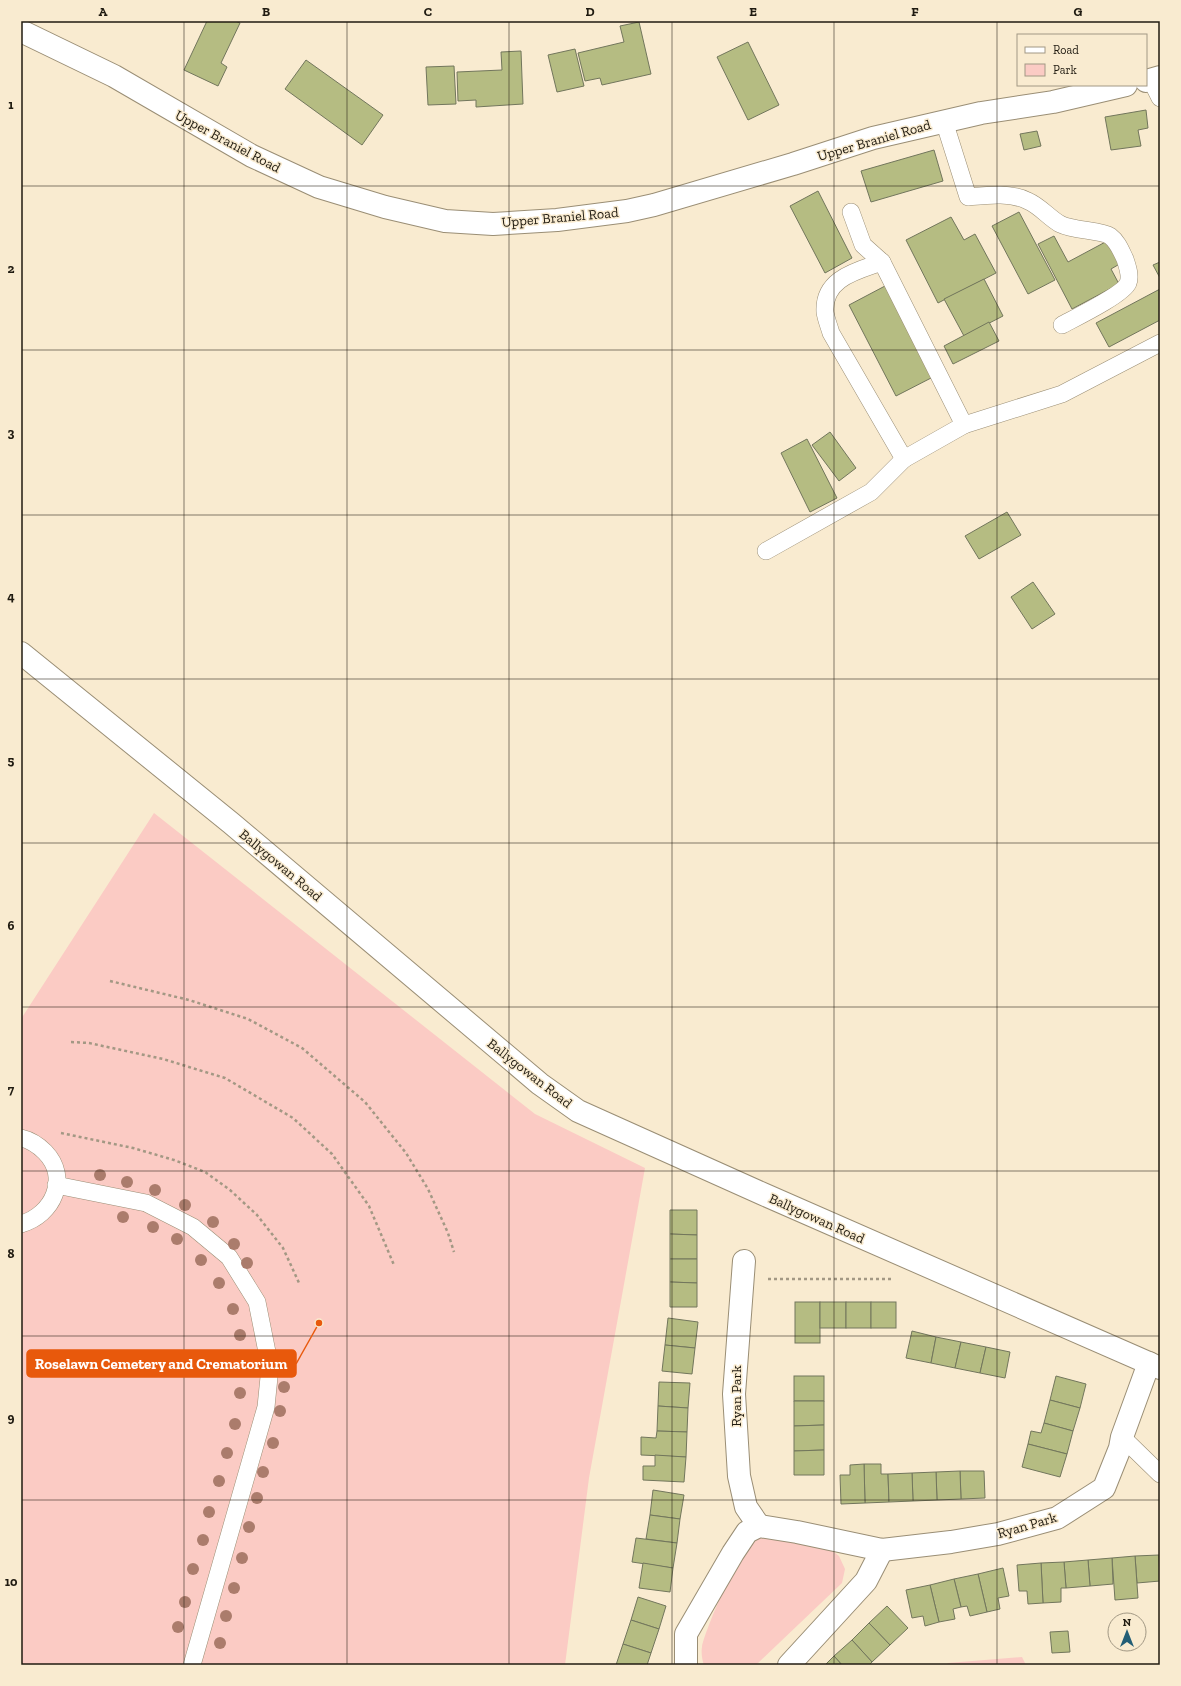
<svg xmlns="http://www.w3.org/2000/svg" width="1181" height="1686" viewBox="0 0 1181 1686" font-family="'Zilla Slab',serif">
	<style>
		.green { fill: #fbcbc4 }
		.building { fill: #b5bc82; stroke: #72765c }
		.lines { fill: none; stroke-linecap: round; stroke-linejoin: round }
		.service-casing { stroke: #9a8e75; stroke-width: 18 }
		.minor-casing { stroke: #9a8e75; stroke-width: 24 }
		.tertiary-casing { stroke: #9a8e75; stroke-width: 24 }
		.primary-casing { stroke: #9a8e75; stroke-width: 24 }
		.path { stroke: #a39884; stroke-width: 2.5; stroke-dasharray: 3 3; stroke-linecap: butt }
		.service { stroke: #fff; stroke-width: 17 }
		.minor { stroke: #fff; stroke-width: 22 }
		.tertiary { stroke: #fff; stroke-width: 22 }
		.primary { stroke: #fff; stroke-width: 22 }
		.tree { fill: #ab7c6c }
		.grid { fill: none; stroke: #201b11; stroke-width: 1; stroke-opacity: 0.55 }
		.labels { text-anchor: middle; stroke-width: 3; stroke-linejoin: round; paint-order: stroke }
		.street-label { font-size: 14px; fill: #201b11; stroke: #f9ebd0 }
		.leader { fill: none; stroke: #e8590c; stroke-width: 1.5 }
		.callout-dot { fill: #e8590c; stroke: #f9ebd0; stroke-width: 1.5 }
		.callout { fill: #e8590c; stroke: #e8590c; stroke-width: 1.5 }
		.callout-label { font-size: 15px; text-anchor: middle; font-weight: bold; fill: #fff }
		.neatline { fill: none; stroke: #201b11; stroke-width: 1.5 }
		.grid-label { font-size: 13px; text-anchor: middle; font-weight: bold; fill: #201b11 }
	</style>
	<rect width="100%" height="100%" fill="#f9ebd0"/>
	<!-- green -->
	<g class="green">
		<path d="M154,813L535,1114L645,1168L589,1478L565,1665H21V1019Z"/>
		<path d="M776,1537L829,1548L839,1556L845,1569L842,1583L756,1665H704C702,1660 701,1652 702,1647C705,1630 738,1554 749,1543C756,1537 767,1537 776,1537Z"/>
		<path d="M1022,1657L1026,1665H946L948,1663Z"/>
	</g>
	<!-- building -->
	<g class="building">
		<path d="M207,21H235L240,23L221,63L227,67L218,86L184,70Z"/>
		<path d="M639,22L651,74L602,85L600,78L585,81L578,53L624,42L620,26Z"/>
		<path d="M748,42L779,105L748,120L717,57Z"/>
		<path d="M575,49L584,86L557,92L548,55Z"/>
		<path d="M521,51L523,104L476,107V100L458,101L457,72L502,70L501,52Z"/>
		<path d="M306,60L383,115L362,145L285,89Z"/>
		<path d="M454,66L456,104L428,105L426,67Z"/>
		<path d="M1146,110L1148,128L1138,130L1141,146L1111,150L1105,117Z"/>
		<path d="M1037,131L1041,146L1024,150L1020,134Z"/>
		<path d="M934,150L943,181L871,202L861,171Z"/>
		<path d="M818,191L852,258L825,273L790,206Z"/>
		<path d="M1019,212L1055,280L1028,294L992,226Z"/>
		<path d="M951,217L964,240L975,234L996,273L938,303L906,240Z"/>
		<path d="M1054,236L1068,262L1111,239L1123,262L1111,269L1119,284L1072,309L1038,244Z"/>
		<path d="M1160,262V278L1153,265Z"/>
		<path d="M984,279L1003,316L964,336L944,299Z"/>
		<path d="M885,286L933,377L896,396L849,305Z"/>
		<path d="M1160,289V320L1109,347L1096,323Z"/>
		<path d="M989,322L999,341L953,364L944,346Z"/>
		<path d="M830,432L856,468L839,481L812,445Z"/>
		<path d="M807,439L837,498L810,512L781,453Z"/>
		<path d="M1007,512L1021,535L979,559L965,536Z"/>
		<path d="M1033,582L1055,614L1032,629L1011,597Z"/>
		<path d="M670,1210H697V1235L670,1234Z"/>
		<path d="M670,1234L697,1235V1259H670Z"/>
		<path d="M670,1259H697V1283L670,1282Z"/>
		<path d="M670,1282L697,1283V1307H670Z"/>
		<rect x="795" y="1302" width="25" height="41"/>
		<rect x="820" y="1302" width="26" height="26"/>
		<rect x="846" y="1302" width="25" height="26"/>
		<rect x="871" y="1302" width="25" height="26"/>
		<path d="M668,1318L698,1322L695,1348L665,1345Z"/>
		<path d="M912,1331L936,1337L931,1363L906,1358Z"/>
		<path d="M936,1337L961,1342L955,1368L931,1363Z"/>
		<path d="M961,1342L986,1347L980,1373L955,1368Z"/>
		<path d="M665,1345L695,1348L692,1374L662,1371Z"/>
		<path d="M986,1347L1010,1352L1005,1378L980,1373Z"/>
		<rect x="794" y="1376" width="30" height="25"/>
		<path d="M1056,1376L1086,1384L1080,1408L1050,1400Z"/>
		<path d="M659,1382L690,1383L688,1408L658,1406Z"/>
		<path d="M1050,1400L1080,1408L1073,1431L1044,1423Z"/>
		<path d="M794,1401H824V1425L794,1426Z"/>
		<path d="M658,1406L688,1408L687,1432L657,1431Z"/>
		<path d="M1044,1423L1073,1431L1067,1454L1028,1444L1031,1431L1041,1433Z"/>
		<path d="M824,1425V1450L794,1451V1426Z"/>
		<path d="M657,1431L687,1432L686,1457L641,1455V1437L656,1438Z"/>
		<path d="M1028,1444L1067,1454L1060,1477L1022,1467Z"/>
		<path d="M824,1450V1475H794V1451Z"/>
		<path d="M655,1455L686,1457L684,1482L643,1480V1466H655Z"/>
		<path d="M864,1464H881V1474H888L889,1502L865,1503Z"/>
		<path d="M864,1464L865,1503L841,1504L840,1475H850V1465Z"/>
		<path d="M960,1471H984L985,1498L961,1499Z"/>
		<path d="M960,1471L961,1499L937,1500L936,1472Z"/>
		<path d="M936,1472L937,1500L913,1501L912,1473Z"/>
		<path d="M912,1473L913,1501L889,1502L888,1474Z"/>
		<path d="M653,1490L684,1495L680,1519L650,1515Z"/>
		<path d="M650,1515L680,1519L677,1543L646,1539Z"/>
		<path d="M636,1538L677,1543L673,1568L632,1562Z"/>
		<path d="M1159,1555L1160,1581L1137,1583L1135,1556Z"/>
		<path d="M1135,1556L1138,1598L1115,1600L1112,1558Z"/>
		<path d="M1112,1558L1113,1584L1090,1586L1088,1560Z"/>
		<path d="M1088,1560L1090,1586L1066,1588L1064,1562Z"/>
		<path d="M1064,1562L1066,1588H1061V1602L1043,1603L1041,1563Z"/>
		<path d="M643,1563L673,1568L670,1592L639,1588Z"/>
		<path d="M1041,1563L1043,1603L1028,1604L1027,1591H1019L1017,1565Z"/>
		<path d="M1003,1568L1009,1596L998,1598L1000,1609L987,1612L978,1574Z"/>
		<path d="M978,1574L987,1612L970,1616L967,1606L961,1607L954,1579Z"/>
		<path d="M954,1579L961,1607L953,1609L955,1619L939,1622L930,1585Z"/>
		<path d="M930,1585L939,1622L925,1626L923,1616L912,1618L906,1590Z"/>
		<path d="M638,1597L666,1606L659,1629L631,1620Z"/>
		<path d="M887,1606L908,1628L890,1645L869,1623Z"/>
		<path d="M631,1620L659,1629L651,1653L623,1644Z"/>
		<path d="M869,1623L890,1645L872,1662L852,1640Z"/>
		<path d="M1068,1631L1070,1652L1052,1653L1050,1632Z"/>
		<path d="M852,1640L872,1662L869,1665H842L834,1656Z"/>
		<path d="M623,1644L651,1653L647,1665H616Z"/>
		<path d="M834,1656L842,1665H825Z"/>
	</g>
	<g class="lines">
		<!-- service casing -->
		<g class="service-casing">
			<g id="service">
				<path d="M1151,80L1160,98"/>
				<path d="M944,121L968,197C988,195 1010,192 1028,201C1040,206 1049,218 1060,224C1074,231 1101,230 1110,236C1118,242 1121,251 1125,259C1127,265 1131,276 1128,283C1124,294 1075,318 1062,325"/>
				<path d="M851,212L863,245L882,262L964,425L1062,394L1160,343"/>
				<path d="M882,262C857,271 823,278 825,312C826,319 829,326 831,333L904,459L964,425"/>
				<path d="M766,551L871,492L904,459"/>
				<path d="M21,1138C30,1140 38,1145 45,1152C70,1178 53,1215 21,1224"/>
				<path d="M56,1185L146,1203L193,1227L229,1257L257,1302L270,1367L266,1407L192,1665"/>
				<path d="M1122,1437L1160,1474"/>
			</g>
		</g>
		<!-- minor casing -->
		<g class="minor-casing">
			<g id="minor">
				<path d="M744,1261L734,1394L739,1476L746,1507L759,1526"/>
				<path d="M686,1665V1634L733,1553L747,1532L759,1526L797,1532L882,1550L951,1542L998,1534L1057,1518L1104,1488L1120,1448L1122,1437L1149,1363"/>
				<path d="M789,1665L866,1581L882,1550"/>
			</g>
		</g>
		<!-- tertiary casing -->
		<g class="tertiary-casing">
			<g id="tertiary">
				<path d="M21,31L114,76L252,156L319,187L385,207L445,221L493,224L557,220L627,211L654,205L793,164L873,138L981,113L1053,102L1126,85"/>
				<path d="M1146,81L1160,77"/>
			</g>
		</g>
		<!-- primary casing -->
		<g class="primary-casing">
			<path id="primary" d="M21,653L231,823L540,1084L578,1111L763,1194L1160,1368"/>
		</g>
		<!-- path -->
		<g class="path">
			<path d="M110,981L189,1000L248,1019L302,1048L365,1102L406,1153L428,1189L448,1233L454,1252"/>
			<path d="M71,1042L89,1043L163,1059L225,1078L293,1118L332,1154L369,1206L394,1265"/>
			<path d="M61,1133L133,1148L174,1160L205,1172L230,1190L257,1215L283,1248L300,1285"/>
			<path d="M768,1279H891"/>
		</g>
		<!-- service -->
		<use href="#service" class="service"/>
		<!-- minor -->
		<use href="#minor" class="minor"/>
		<!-- tertiary -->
		<use href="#tertiary" class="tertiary"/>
		<!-- primary -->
		<use href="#primary" class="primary"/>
	</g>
	<!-- trees -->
	<g class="tree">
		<circle cx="100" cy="1175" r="6"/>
		<circle cx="127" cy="1182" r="6"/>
		<circle cx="155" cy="1190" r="6"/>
		<circle cx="185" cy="1205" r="6"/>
		<circle cx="123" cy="1217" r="6"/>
		<circle cx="213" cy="1222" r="6"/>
		<circle cx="153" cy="1227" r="6"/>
		<circle cx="177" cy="1239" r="6"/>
		<circle cx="234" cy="1244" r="6"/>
		<circle cx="201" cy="1260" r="6"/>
		<circle cx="247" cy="1263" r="6"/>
		<circle cx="219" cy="1283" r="6"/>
		<circle cx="233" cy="1309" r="6"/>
		<circle cx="240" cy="1335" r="6"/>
		<circle cx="284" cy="1387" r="6"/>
		<circle cx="240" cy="1393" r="6"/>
		<circle cx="280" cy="1411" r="6"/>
		<circle cx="235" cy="1424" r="6"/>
		<circle cx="273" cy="1443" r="6"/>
		<circle cx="227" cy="1453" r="6"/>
		<circle cx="263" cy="1472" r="6"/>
		<circle cx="219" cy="1481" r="6"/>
		<circle cx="257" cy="1498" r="6"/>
		<circle cx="209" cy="1512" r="6"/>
		<circle cx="249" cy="1527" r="6"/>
		<circle cx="203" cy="1540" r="6"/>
		<circle cx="242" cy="1558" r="6"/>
		<circle cx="193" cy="1569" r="6"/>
		<circle cx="234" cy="1588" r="6"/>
		<circle cx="185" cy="1602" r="6"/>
		<circle cx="226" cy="1616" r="6"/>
		<circle cx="178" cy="1627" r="6"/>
		<circle cx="220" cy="1643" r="6"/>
	</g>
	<!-- grid -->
	<path class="grid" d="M184,21V1665M347,21V1665M509,21V1665M672,21V1665M834,21V1665M997,21V1665M21,186H1160M21,350H1160M21,515H1160M21,679H1160M21,843H1160M21,1007H1160M21,1171H1160M21,1336H1160M21,1500H1160"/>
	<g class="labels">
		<!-- street labels -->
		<g class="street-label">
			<text transform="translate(874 140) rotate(-16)" y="5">Upper Braniel Road</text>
			<text transform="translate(228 141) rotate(28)" y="5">Upper Braniel Road</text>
			<text transform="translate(560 217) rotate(-5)" y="5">Upper Braniel Road</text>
			<text transform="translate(281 865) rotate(40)" y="5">Ballygowan Road</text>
			<text transform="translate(530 1073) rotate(38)" y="5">Ballygowan Road</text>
			<text transform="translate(817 1218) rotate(24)" y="5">Ballygowan Road</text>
			<text transform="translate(736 1396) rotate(-90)" y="5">Ryan Park</text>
			<text transform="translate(1027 1525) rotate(-16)" y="5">Ryan Park</text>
		</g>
	</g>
	<!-- callouts -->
	<path class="leader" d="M319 1323L296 1364"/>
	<circle class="callout-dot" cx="319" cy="1323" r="4"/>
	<rect class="callout" x="27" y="1350" width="269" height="27" rx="4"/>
	<g class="callout-label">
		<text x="161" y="1369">Roselawn Cemetery and Crematorium</text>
	</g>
	<!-- border -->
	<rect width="1181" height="1686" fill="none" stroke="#f9ebd0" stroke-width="44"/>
	<!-- legend -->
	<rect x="1017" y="34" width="130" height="52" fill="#f9ebd0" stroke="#a29884"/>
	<rect x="1025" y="47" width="20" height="6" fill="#ffffff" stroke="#a29884"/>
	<text x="1053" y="54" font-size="12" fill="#201b11">Road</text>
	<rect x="1025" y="64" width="20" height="12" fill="#fbcbc4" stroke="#a29884"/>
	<text x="1053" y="74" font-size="12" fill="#201b11">Park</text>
	<!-- north arrow -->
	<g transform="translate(1127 1632)"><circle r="19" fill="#f9ebd0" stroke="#a29884"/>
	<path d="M0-3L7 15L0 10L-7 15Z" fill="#235e76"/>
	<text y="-6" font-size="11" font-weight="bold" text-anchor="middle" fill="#201b11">N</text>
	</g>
	<rect x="22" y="22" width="1137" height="1642" class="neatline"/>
	<g class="grid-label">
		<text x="103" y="16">A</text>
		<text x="266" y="16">B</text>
		<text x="428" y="16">C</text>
		<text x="590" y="16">D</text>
		<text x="753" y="16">E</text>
		<text x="915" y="16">F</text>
		<text x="1078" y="16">G</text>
		<text x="11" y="109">1</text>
		<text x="11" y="273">2</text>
		<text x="11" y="437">3</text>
		<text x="11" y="601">4</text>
		<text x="11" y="765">5</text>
		<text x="11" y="930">6</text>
		<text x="11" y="1094">7</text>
		<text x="11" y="1258">8</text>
		<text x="11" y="1422">9</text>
		<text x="11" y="1586">10</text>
	</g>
</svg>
